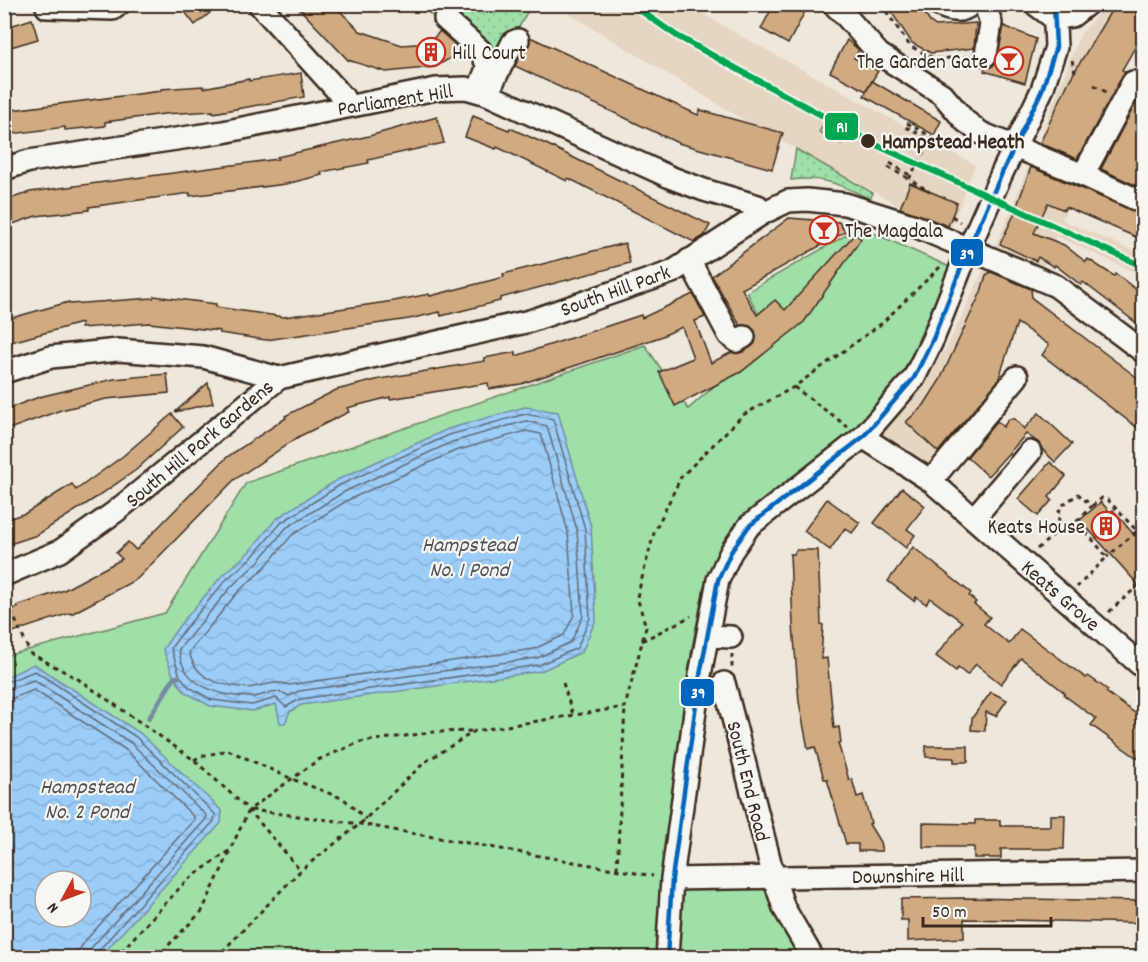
<svg xmlns="http://www.w3.org/2000/svg" width="1148" height="962" viewBox="0 0 1148 962" font-family="Dekko,sans-serif">
	<style>
		.built { fill: #e5d5c1 }
		.grass { fill: url(#grass-dots); stroke: #6d8463; stroke-width: 1.5 }
		.park { fill: #9fdfa8; stroke: #6d8463; stroke-width: 1.5; fill-rule: evenodd }
		.water { fill: url(#water-waves); stroke: #758ca1; stroke-width: 1.5; fill-rule: evenodd }
		.lines { fill: none; stroke-linecap: round; stroke-linejoin: round }
		.shore { stroke: #626b76; stroke-width: 1.5 }
		.stream { stroke: #758ca1; stroke-width: 5 }
		.building { fill: #d0ab82; stroke: #3b2a1e; stroke-width: 1.5 }
		.minor-casing { stroke: #3b2a1e; stroke-width: 26 }
		.path { stroke: #3b2a1e; stroke-width: 3; stroke-dasharray: 4.5 4.5; stroke-linecap: butt }
		.minor { stroke: #f6f6f2; stroke-width: 21 }
		.bus-1-casing { stroke: #f6f6f2; stroke-width: 9 }
		.bus-1 { stroke: #0065bd; stroke-width: 4.5 }
		.rail-1-casing { stroke: #f6f6f2; stroke-width: 10 }
		.rail-1 { stroke: #00a651; stroke-width: 6 }
		.stop-dot { fill: #3b2a1e; stroke: #f6f6f2; stroke-width: 2 }
		.labels { text-anchor: middle; stroke-width: 4.5; stroke-linejoin: round; paint-order: stroke }
		.poi-label { font-size: 21px; fill: #3b2a1e; stroke: #f6f6f2; text-anchor: start }
		.street-label { font-size: 21px; fill: #3b2a1e; stroke: #f6f6f2 }
		.stop-label { font-size: 21px; font-weight: bold; fill: #3b2a1e; stroke: #f6f6f2; text-anchor: start }
		.water-label { font-size: 22px; font-style: italic; fill: #535355; stroke: #f6f6f2 }
		.line-badge { stroke: #f6f6f2; stroke-width: 2 }
		.badge-label { font-size: 16px; text-anchor: middle; font-weight: bold; fill: #fff }
	</style>
	<defs>
		<pattern id="grass-dots" width="8" height="8" patternUnits="userSpaceOnUse" patternTransform="scale(1.5)"><rect width="8" height="8" fill="#9fdfa8"/><path d="M2 2h.1M6 6h.1" fill="none" stroke="#8ac090" stroke-width="1.8" stroke-linecap="round"/></pattern>
		<pattern id="water-waves" width="16" height="10" patternUnits="userSpaceOnUse" patternTransform="scale(1.5)"><rect width="16" height="10" fill="#9ccdf9"/><path d="M0 5q4-4 8 0t8 0" fill="none" stroke="#87b0d5"/></pattern>
	</defs>
	<rect width="100%" height="100%" fill="#eee7dc"/>
	<filter id="ink" filterUnits="userSpaceOnUse"><feTurbulence type="fractalNoise" baseFrequency=".0167" numOctaves="2"/><feDisplacementMap in="SourceGraphic" scale="12" xChannelSelector="R" yChannelSelector="G"/><feConvolveMatrix kernelMatrix="1 2 1 2 8 2 1 2 1" color-interpolation-filters="sRGB"/></filter>
	<g filter="url(#ink)">
		<!-- built -->
		<g class="built">
			<path d="M555,5L561,7L560,5H689L728,29L975,165L949,233L744,120Z"/>
			<path d="M1105,5H1143V27L1060,164L1080,178L1062,220L1143,255V276L1056,236L991,392L924,482L876,442L947,347L1006,223L1080,35Z"/>
		</g>
		<!-- grass -->
		<g class="grass">
			<path d="M420,5H531L492,77L485,64Z"/>
			<path d="M823,125L845,138L841,144L819,132Z"/>
			<path d="M796,149L873,193L870,199C841,185 823,176 791,180Z"/>
		</g>
		<!-- park -->
		<path class="park" d="M860,227L950,267L904,372L860,425L802,472L726,541L713,564L704,588L692,647L664,872L774,878L813,957L5,958V656L165,613L246,483L645,345L688,409L770,337L747,292ZM45,881H81V917H45Z"/>
		<!-- water -->
		<g class="water">
			<path d="M525,407L558,412L591,527L596,619L582,652L541,671L301,705L290,712L285,723H280L276,704L253,711L210,706L185,692L174,678L163,649L179,626L221,577L249,552L276,519L337,480L448,429Z"/>
			<path d="M34,664L140,733L222,811L221,823L100,957H5V678ZM45,881H81V917H45Z"/>
		</g>
		<g class="lines">
			<!-- shore -->
			<g class="shore">
				<path d="M525,414L553,419L585,529L590,618L577,648L539,665L300,699L286,707L276,698L252,705L212,700L189,687L180,676L171,648L184,630L225,581L253,556L281,523L340,485L449,435Z"/>
				<path d="M526,421L547,426L577,530L583,616L571,642L537,658L299,691L289,696C270,685 267,698 249,697C218,696 181,685 179,649L231,587L259,561L286,528L344,492L452,442Z"/>
				<path d="M526,431L541,434L568,532L574,615L564,635L534,649L289,685C275,680 267,685 253,687C247,689 240,687 234,686C211,683 195,675 189,652L237,593L265,567L292,535L348,500L455,451Z"/>
				<path d="M4,683L35,671L136,737L215,814L214,821L98,951L96,958"/>
				<path d="M4,691L34,680L131,743L207,816L206,819L92,947L89,958"/>
				<path d="M4,700L13,698L34,690L126,750L194,817V820L85,941L80,949L79,958"/>
			</g>
			<!-- stream -->
			<path class="stream" d="M149,718L174,678L179,677"/>
		</g>
		<!-- building -->
		<g class="building">
			<path d="M179,4H221L195,25Z"/>
			<path d="M295,4H333L360,31L402,45L429,43L440,31L459,48L449,59L435,67L386,72L348,60Z"/>
			<path d="M774,4H809L788,44L761,29Z"/>
			<path d="M886,4H918L930,22L936,26L976,23L974,48L931,53L912,43Z"/>
			<path d="M1115,4H1143V47L1137,44L1122,70L1125,72L1077,159L1040,143L1069,81Z"/>
			<path d="M32,19L38,39L4,49V28Z"/>
			<path d="M1004,26L1036,39L1025,83L984,71L985,68L991,67L996,63Z"/>
			<path d="M530,37L698,115L700,110L783,133L772,169L678,143L515,66L522,52L528,47Z"/>
			<path d="M847,40L859,50L854,58L878,71L866,91L830,72Z"/>
			<path d="M301,73L304,97L213,113V111L164,114L105,122V126L65,130V127L4,135V111L161,91V89L203,86V88L249,79V81Z"/>
			<path d="M872,81L941,121L934,135L864,96Z"/>
			<path d="M1143,89V189L1101,169Z"/>
			<path d="M473,116L509,130L510,128L548,145L710,225L704,236L694,242L568,178L567,181L497,147L496,149L465,137Z"/>
			<path d="M437,117L444,143L368,160L369,163L321,172L322,175L286,184L190,196V193L89,207V210L36,216L4,227V201L30,192L278,159L277,157L369,136Z"/>
			<path d="M1031,167L1143,215V240L1066,207L1064,210L1048,203L1034,233L1064,245L1086,262L1088,259L1114,276L1116,274L1143,295V328L1083,282L1081,285L1055,265L1054,267L1038,257L1036,261L1000,244L1013,217Z"/>
			<path d="M910,183L957,203L948,226L900,208Z"/>
			<path d="M789,218L839,222L845,232L742,289L757,315L775,300L785,310L855,234L861,239L804,322L741,372L675,406L659,372L693,358L682,327L660,337L521,384L489,389L488,383L390,399V397L347,408L349,412L300,436L234,480L137,579L71,614L70,613L4,635V610L18,608L17,606L64,590L122,559L116,553L128,542L136,550L227,457L286,418L285,416L336,390L380,379L485,361L484,358L516,352V356L641,315L642,318L693,294L705,317L695,321L711,363L732,352H743L755,343V331L750,326L740,325L712,276Z"/>
			<path d="M625,243L630,263L500,298V301L441,316L440,312L409,319L266,340L219,333L220,331L149,323L81,328V323L4,344V320L69,302L70,304L153,298L154,296L216,304V307L284,317L394,301L429,294L430,296L504,277L503,274Z"/>
			<path d="M991,272L1031,289L1032,298L1143,382V432L1042,355L1049,345L1017,323L998,381L938,452L906,422L924,405L940,380L981,292L986,275Z"/>
			<path d="M167,374L169,393L106,399L61,410L4,431V410L39,397L114,379Z"/>
			<path d="M208,383L213,403L175,412Z"/>
			<path d="M1039,413L1072,444L1055,462L1042,449L1039,443L1026,434L988,476L967,457L997,421L1003,427L1009,419H1015L1024,429Z"/>
			<path d="M172,414L183,427L136,470L97,497L37,535L4,546V520L26,513L72,484L76,490L123,456Z"/>
			<path d="M1050,462L1066,476L1049,497L1052,500L1038,516L1018,499Z"/>
			<path d="M902,488L925,506L907,529L915,535L906,548L874,523Z"/>
			<path d="M827,499L860,523L852,533L845,528L830,550L804,531Z"/>
			<path d="M1101,502L1110,512L1113,510L1135,536L1143,528V590L1080,520Z"/>
			<path d="M913,547L971,593L969,596L976,602L974,604L990,617L984,624L1009,644L1020,629L1086,678L1088,676L1108,690L1106,692L1143,719V749L1137,758L1091,725L1096,719L1064,695L1065,693L1021,658L1001,684L976,664L967,675L958,668L956,671L936,656L962,622L930,598L926,604L916,597L914,601L888,581Z"/>
			<path d="M796,550H818L821,624L823,625L821,659L827,658L834,728L839,727L841,743H838L849,780L852,779L857,797L863,795L871,823L869,824L880,842L882,851H858V844H846L827,779H824L815,747L808,749L799,702L793,625L790,554H794Z"/>
			<path d="M991,692L1007,700L996,716L986,712L985,731L971,730L972,718Z"/>
			<path d="M926,746H968V762H954V758L926,757Z"/>
			<path d="M1050,815H1065L1064,849H1001V858H974V847H923V823L975,824V820H1000V826H1050Z"/>
			<path d="M964,898L1143,901V923L964,919V938L908,941V920H901V899Z"/>
		</g>
		<g class="lines">
			<!-- minor casing -->
			<g class="minor-casing">
				<g id="minor">
					<path d="M259,4L343,97L347,106"/>
					<path d="M833,4L844,14L879,54L942,94L965,121L981,133L1083,175L1144,203"/>
					<path d="M937,4C948,10 961,14 971,4"/>
					<path d="M1035,4L1055,19"/>
					<path d="M47,7L113,9L119,4"/>
					<path d="M445,19L480,50L488,66L478,91"/>
					<path d="M1055,19L1072,16L1087,4"/>
					<path d="M986,55L991,23L987,11"/>
					<path d="M490,88L513,42L518,40"/>
					<path d="M4,169L29,161L223,132L436,89L466,88L487,94L672,178L704,190L758,206L763,213"/>
					<path d="M1083,175L1133,82"/>
					<path d="M689,260L729,335L737,341L744,337"/>
					<path d="M4,372L51,357L118,350L203,357L279,378"/>
					<path d="M863,437L931,481L1144,668"/>
					<path d="M931,481L1017,377"/>
					<path d="M974,518L1030,452"/>
					<path d="M4,575L60,551L115,512L279,378L530,321L672,272L763,213L788,201L807,200L845,204L915,226L1056,286L1144,352"/>
					<path d="M708,636L731,637"/>
					<path d="M724,683L774,878L784,908L813,958"/>
					<path d="M672,879L1144,871"/>
					<path d="M667,958L672,879L700,675L718,580L731,552L749,526L863,437L914,378L933,339L968,250L1002,173L1042,90L1056,47L1054,4"/>
				</g>
			</g>
			<!-- path -->
			<g class="path">
				<path d="M881,4L910,46L935,59L969,57"/>
				<path d="M1072,60L1075,72"/>
				<path d="M1094,85L1108,93"/>
				<path d="M907,123L932,137L909,179L929,191"/>
				<path d="M906,127L930,140"/>
				<path d="M890,163L911,176"/>
				<path d="M888,167L909,179"/>
				<path d="M952,216L960,222"/>
				<path d="M794,387L848,427"/>
				<path d="M1092,506L1102,498L1108,500L1137,531L1107,557"/>
				<path d="M1037,549C1050,538 1062,531 1058,513L1063,505L1078,494L1092,506L1077,521L1107,557L1077,587"/>
				<path d="M4,595L30,653L78,679L194,760L249,810L300,870"/>
				<path d="M1109,612L1141,583"/>
				<path d="M642,641L691,616"/>
				<path d="M732,654V668"/>
				<path d="M563,683L573,715"/>
				<path d="M194,760L199,757L228,750L292,779L344,799L366,819"/>
				<path d="M251,810L360,824L653,876"/>
				<path d="M617,869L625,707"/>
				<path d="M115,958L186,881L230,850L249,810L318,760L360,742L435,732L474,731"/>
				<path d="M156,958L202,911L230,852"/>
				<path d="M216,958L301,870L360,824L425,762L475,731L625,707L646,627L637,597L654,533L681,477L743,415L794,387L881,324L941,266"/>
			</g>
			<!-- minor -->
			<use href="#minor" class="minor"/>
			<!-- bus-1 casing -->
			<g class="bus-1-casing">
				<path id="bus-1" d="M667,958L672,879L700,675L718,580L731,552L749,526L863,437L914,378L933,339L968,250L1002,173L1042,90L1056,47L1054,4"/>
			</g>
			<!-- bus-1 -->
			<use href="#bus-1" class="bus-1"/>
			<!-- rail-1 casing -->
			<g class="rail-1-casing">
				<path id="rail-1" d="M631,4L677,36L874,144L1144,267"/>
			</g>
			<!-- rail-1 -->
			<use href="#rail-1" class="rail-1"/>
		</g>
	</g>
	<!-- icons -->
	<defs>
		<g id="building-ring" transform="scale(1.5)"><circle r="9.5" fill="#f6f6f2" stroke="#c8321e" stroke-width="1.5"/><path d="M-4-6H4V6H1V3H-1V6H-4ZM-2.5-4.3h1.7v1.8h-1.7ZM.8-4.3h1.7v1.8H.8ZM-2.5-1h1.7V.8h-1.7ZM.8-1h1.7V.8H.8Z" fill="#c8321e"/></g>
		<g id="bar-ring" transform="scale(1.5)"><circle r="9.5" fill="#f6f6f2" stroke="#c8321e" stroke-width="1.5"/><path d="M-6-5H6L.8 .8V4.5H3.5V6h-7V4.5H-.8V.8Z" fill="#c8321e"/></g>
	</defs>
	<g fill-rule="evenodd">
		<use href="#building-ring" x="431" y="52"/>
		<use href="#bar-ring" x="1009" y="61"/>
		<use href="#bar-ring" x="824" y="230"/>
		<use href="#building-ring" x="1106" y="526"/>
	</g>
	<!-- markers -->
	<circle class="stop-dot" cx="868" cy="141" r="8"/>
	<g class="labels">
		<!-- poi labels -->
		<g class="poi-label">
			<text x="452" y="59">Hill Court</text>
			<text x="988" y="68" text-anchor="end">The Garden Gate</text>
			<text x="845" y="237">The Magdala</text>
			<text x="1085" y="533" text-anchor="end">Keats House</text>
		</g>
		<!-- street labels -->
		<g class="street-label">
			<text transform="translate(395 99) rotate(-9)" y="7">Parliament Hill</text>
			<text transform="translate(615 290) rotate(-20)" y="7">South Hill Park</text>
			<text transform="translate(199 443) rotate(-40)" y="7">South Hill Park Gardens</text>
			<text transform="translate(1061 595) rotate(41)" y="7">Keats Grove</text>
			<text transform="translate(749 781) rotate(76)" y="7">South End Road</text>
			<text transform="translate(908 875) rotate(-1)" y="7">Downshire Hill</text>
		</g>
		<!-- stop labels -->
		<g class="stop-label">
			<text x="882" y="148">Hampstead Heath</text>
		</g>
		<!-- water labels -->
		<g class="water-label">
			<text x="469" y="551">Hampstead<tspan x="469" dy="25">No. 1 Pond</tspan></text>
			<text x="87" y="793">Hampstead<tspan x="87" dy="25">No. 2 Pond</tspan></text>
		</g>
	</g>
	<g class="line-badge">
		<rect x="824" y="112" width="35" height="29" rx="6" fill="#00a651"/>
		<rect x="950" y="238" width="34" height="29" rx="6" fill="#0065bd"/>
		<rect x="680" y="678" width="35" height="29" rx="6" fill="#0065bd"/>
	</g>
	<g class="badge-label">
		<text x="842" y="132">R1</text>
		<text x="967" y="259">39</text>
		<text x="698" y="698">39</text>
	</g>
	<!-- margin -->
	<rect width="1148" height="962" fill="none" stroke="#f6f6f2" stroke-width="24"/>
	<rect x="12" y="12" width="1124" height="938" fill="none" stroke="#3b2a1e" stroke-width="2" filter="url(#ink)"/>
	<!-- north arrow -->
	<g transform="translate(63 899) rotate(229)"><circle r="28" fill="#f6f6f2" stroke="#aba49d" stroke-width="1.5"/>
	<path d="M0-4.5L10 22L0 15L-10 22Z" fill="#c8321e"/>
	<text y="-9" font-size="16" font-weight="bold" text-anchor="middle" fill="#3b2a1e">N</text>
	</g>
	<!-- scale -->
	<path d="M923 917v9h128v-9" fill="none" stroke="#3b2a1e" stroke-width="3"/>
	<text x="932" y="917" font-size="18" fill="#3b2a1e" stroke="#f6f6f2" stroke-width="4.5" paint-order="stroke">50 m</text>
</svg>
